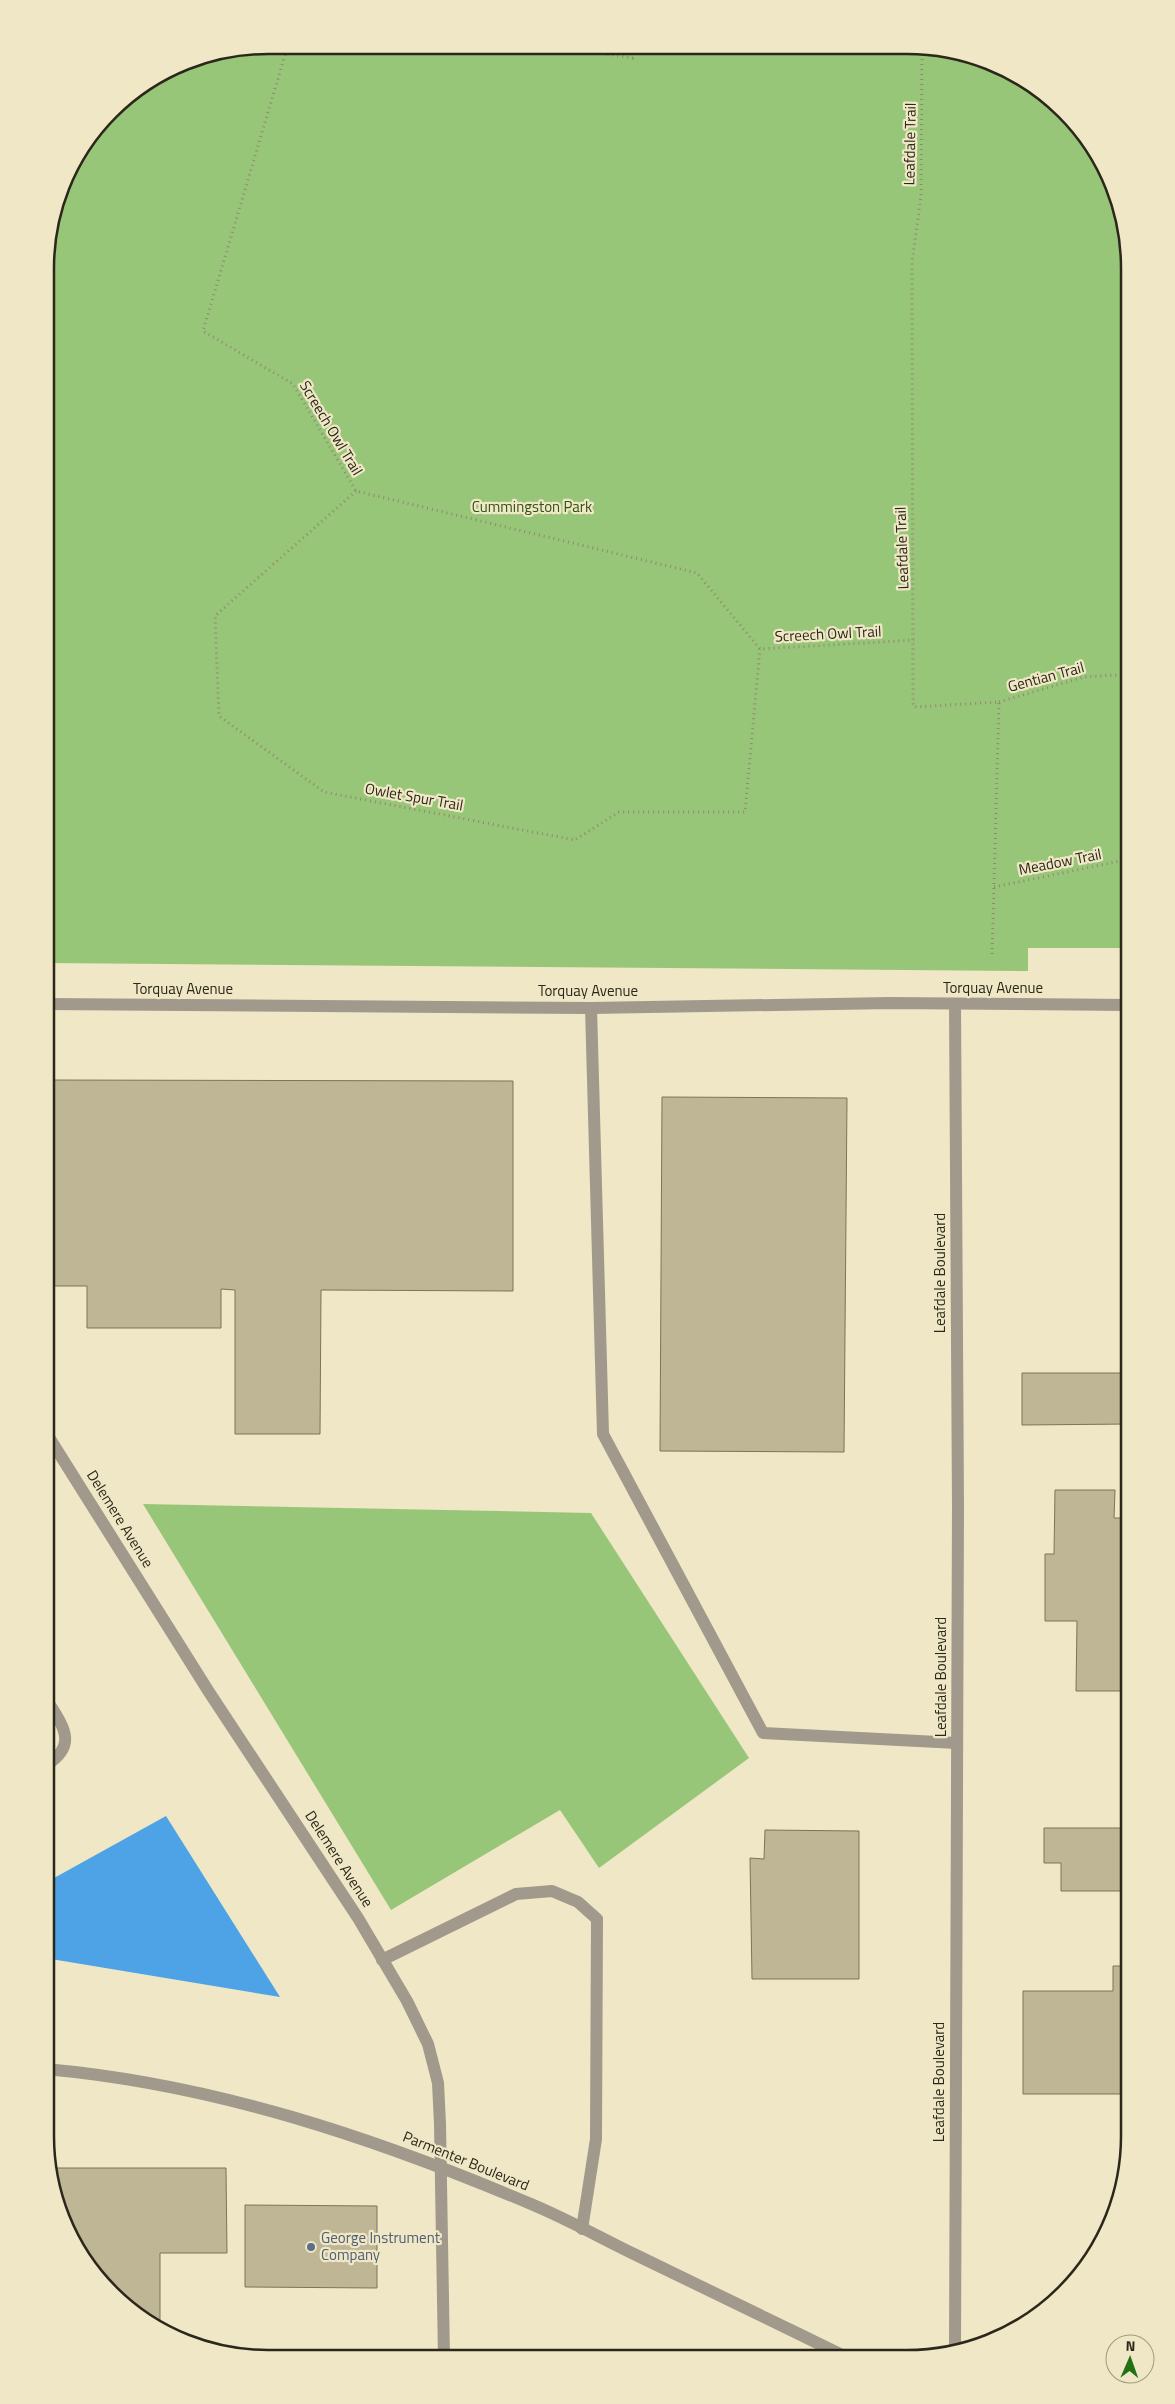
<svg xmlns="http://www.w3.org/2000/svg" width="1175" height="2404" viewBox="0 0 1175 2404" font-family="'Titillium Web',sans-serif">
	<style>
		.green { fill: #98c678 }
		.water { fill: #4ea3e7 }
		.building { fill: #beb695; stroke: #7c7556 }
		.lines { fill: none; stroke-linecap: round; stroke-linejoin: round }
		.path { stroke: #8f8972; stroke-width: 3; stroke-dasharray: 1 4; stroke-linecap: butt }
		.minor { stroke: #a0998c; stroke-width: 12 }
		.service-dot { fill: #5c6f8a; stroke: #efe7c5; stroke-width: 2 }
		.labels { text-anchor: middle; stroke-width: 4.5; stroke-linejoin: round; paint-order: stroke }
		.street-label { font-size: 15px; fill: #2b281b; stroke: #efe7c5 }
		.park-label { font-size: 15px; fill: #315215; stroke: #efe7c5 }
		.service-label { font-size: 15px; fill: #4e5e75; stroke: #efe7c5; text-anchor: start }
		.rim { fill: none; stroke: #2b281b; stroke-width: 2.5 }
	</style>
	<rect width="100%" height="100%" fill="#efe7c5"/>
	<!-- green -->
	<g class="green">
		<path d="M267,45L951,49L1006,68L1055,100L1093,144L1118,196L1130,267V948H1028V971L45,963L46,252L68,169L120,100L182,62Z"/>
		<path d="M143,1504L591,1513L749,1758L599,1868L560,1810L391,1910Z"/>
	</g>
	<!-- water -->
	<path class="water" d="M166,1816L280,1997L45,1958V1883Z"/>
	<!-- building -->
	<g class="building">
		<path d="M45,1080L513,1081V1291L321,1290L320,1434H235V1290L221,1289V1328H87V1286H45Z"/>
		<path d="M662,1097L847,1098L844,1452L660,1451Z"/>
		<path d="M1022,1373H1130V1424L1022,1425Z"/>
		<path d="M1055,1490H1115L1114,1518H1130V1691H1076L1077,1621H1045V1554H1054Z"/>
		<path d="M1123,1702H1130V1762H1124Z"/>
		<path d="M1044,1828H1130V1891H1061V1863H1044Z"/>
		<path d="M765,1830L859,1831V1979H752L750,1858L764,1859Z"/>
		<path d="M1113,1966H1130V2094H1023V1991H1113Z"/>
		<path d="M50,2168H226L227,2253H160V2330L121,2304L82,2260L57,2208Z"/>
		<path d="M245,2205L377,2206V2288L245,2287Z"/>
	</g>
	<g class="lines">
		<!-- path -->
		<g class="path">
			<path d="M288,45L203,331L293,384L356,491L697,573L760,649L914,640"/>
			<path d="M558,47L633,58L638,47"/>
			<path d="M922,49L921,196L912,262L913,703L914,707L999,702L992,957"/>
			<path d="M356,491L215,616L219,716L324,792L575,840L619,812H745L760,649"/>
			<path d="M999,702L1084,677L1130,674"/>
			<path d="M994,887L1130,859"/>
		</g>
		<!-- minor -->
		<g class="minor">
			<path d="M45,1004L591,1008L890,1003L1130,1005"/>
			<path d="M591,1008L603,1434L763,1733L957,1743"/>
			<path d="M45,1431L209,1692L358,1918L407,2001L428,2044L438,2083L440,2124L444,2358"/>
			<path d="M45,1766C81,1744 61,1724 45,1697"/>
			<path d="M382,1960L516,1894L552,1891L578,1902L597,1919L596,2139L582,2229"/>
			<path d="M45,2069C215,2084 375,2138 531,2204C567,2219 601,2238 636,2255C708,2290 779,2324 850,2359"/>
			<path d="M955,2351L958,1506L955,1004"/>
		</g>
	</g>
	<!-- markers -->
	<circle class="service-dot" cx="311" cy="2247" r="5"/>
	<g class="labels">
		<!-- street labels -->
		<g class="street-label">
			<text transform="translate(910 144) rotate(-89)" y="5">Leafdale Trail</text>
			<text transform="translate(331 428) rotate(59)" y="5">Screech Owl Trail</text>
			<text transform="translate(902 548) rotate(-92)" y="5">Leafdale Trail</text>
			<text transform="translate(828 634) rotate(-3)" y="5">Screech Owl Trail</text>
			<text transform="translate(1046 677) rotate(-15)" y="5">Gentian Trail</text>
			<text transform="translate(414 797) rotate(10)" y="5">Owlet Spur Trail</text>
			<text transform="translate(1060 862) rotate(-11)" y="5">Meadow Trail</text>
			<text x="993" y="993">Torquay Avenue</text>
			<text x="183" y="994">Torquay Avenue</text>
			<text x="588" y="996">Torquay Avenue</text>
			<text transform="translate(940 1273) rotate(-90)" y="5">Leafdale Boulevard</text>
			<text transform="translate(120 1519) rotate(58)" y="5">Delemere Avenue</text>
			<text transform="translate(941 1677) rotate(-90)" y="5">Leafdale Boulevard</text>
			<text transform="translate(339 1859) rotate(57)" y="5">Delemere Avenue</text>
			<text transform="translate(939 2082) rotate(-90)" y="5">Leafdale Boulevard</text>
			<text transform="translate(466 2161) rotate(22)" y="5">Parmenter Boulevard</text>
		</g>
		<!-- park labels -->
		<g class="park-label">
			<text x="532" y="512">Cummingston Park</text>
		</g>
		<!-- service labels -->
		<g class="service-label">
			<text x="321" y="2243">George Instrument<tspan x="321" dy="17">Company</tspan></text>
		</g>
	</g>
	<!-- crop -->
	<path d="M0 0H1175V2404H0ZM268 54H907A214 214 0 0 1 1121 268V2136A214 214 0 0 1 907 2350H268A214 214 0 0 1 54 2136V268A214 214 0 0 1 268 54Z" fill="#efe7c5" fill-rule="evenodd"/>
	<path class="rim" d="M268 54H907A214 214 0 0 1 1121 268V2136A214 214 0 0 1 907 2350H268A214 214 0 0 1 54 2136V268A214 214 0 0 1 268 54Z"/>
	<!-- north arrow -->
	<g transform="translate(1130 2359) rotate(2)"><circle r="24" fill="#efe7c5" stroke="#a19b81"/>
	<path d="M0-4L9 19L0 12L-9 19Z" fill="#237015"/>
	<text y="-8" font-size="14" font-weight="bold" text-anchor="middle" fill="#2b281b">N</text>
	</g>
</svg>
